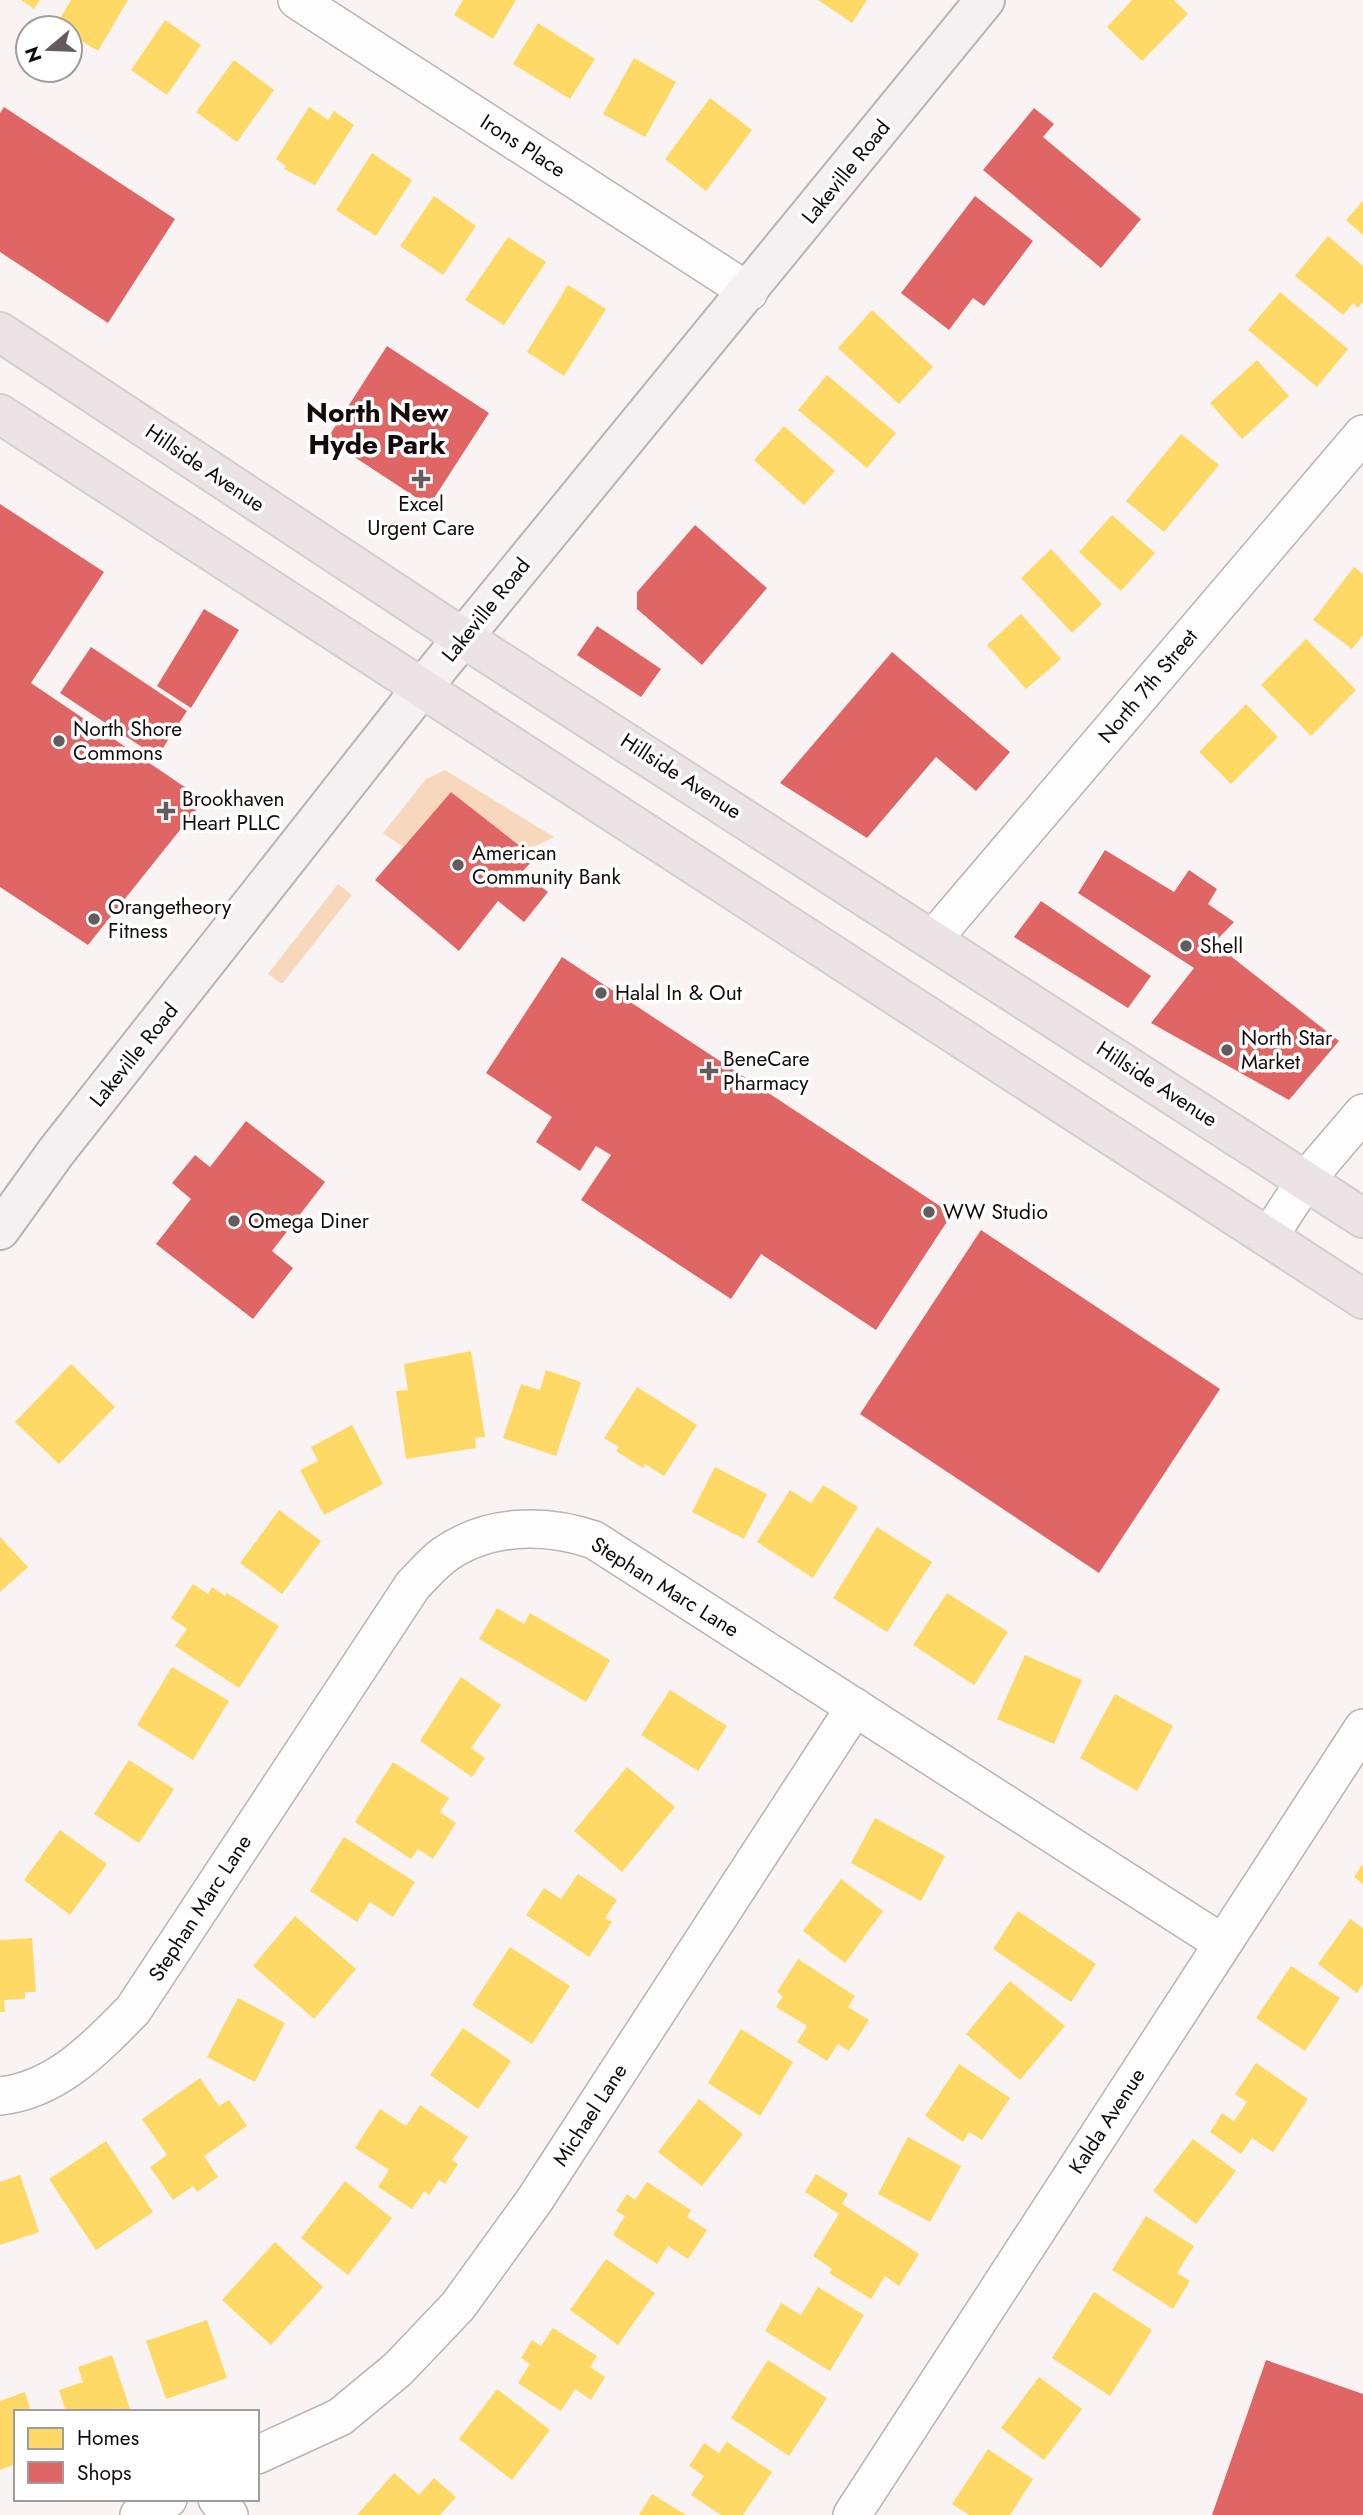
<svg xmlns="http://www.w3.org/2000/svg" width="1363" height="2515" viewBox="0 0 1363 2515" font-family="Jost,sans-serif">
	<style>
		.green { fill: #f7d8bd }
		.homes { fill: #ffd966 }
		.shops { fill: #e06666 }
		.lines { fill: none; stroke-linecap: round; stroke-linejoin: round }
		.minor-casing { stroke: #bbb2b2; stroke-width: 40 }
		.secondary-casing { stroke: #bbb2b2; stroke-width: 42 }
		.primary-casing { stroke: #d3cfcf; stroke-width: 42 }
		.minor { stroke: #fefdfd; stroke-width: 37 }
		.secondary { stroke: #f5f0f2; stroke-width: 38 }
		.primary { stroke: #ece3e7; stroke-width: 38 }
		.poi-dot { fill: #645c5c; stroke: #fff; stroke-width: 2.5 }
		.labels { text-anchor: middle; stroke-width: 7; stroke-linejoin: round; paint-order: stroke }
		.street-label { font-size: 21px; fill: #140a0a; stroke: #fff }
		.poi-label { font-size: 21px; fill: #140a0a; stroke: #fff; text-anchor: start }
		.district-label { font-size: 28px; font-weight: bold; fill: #140a0a; stroke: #fff }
	</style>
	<rect width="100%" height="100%" fill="#faf3f3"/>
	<!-- green -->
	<g class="green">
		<path d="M445,770L554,837L525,851L451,792L403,847L383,833L426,779Z"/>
		<path d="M338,884L352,895L282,984L268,974Z"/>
	</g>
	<!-- homes -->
	<g class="homes">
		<path d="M21,0H40L34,9Z"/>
		<path d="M71,0H128L98,51L70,34V28L56,25Z"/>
		<path d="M463,0H516L493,39L454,15Z"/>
		<path d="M818,0H867L852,23Z"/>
		<path d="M1132,0H1174L1188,14L1142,61L1107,27Z"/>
		<path d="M165,20L201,45L167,95L131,70Z"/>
		<path d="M538,23L595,59L570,99L513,64Z"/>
		<path d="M634,58L676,82L645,137L603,114Z"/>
		<path d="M234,60L274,90L237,142L196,112Z"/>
		<path d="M710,98L752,130L706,191L665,159Z"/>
		<path d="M309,107L328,120L334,111L354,125L315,185L284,169L286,166L276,159Z"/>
		<path d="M372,153L412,180L376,236L336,210Z"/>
		<path d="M434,196L476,226L443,275L400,246Z"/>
		<path d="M1363,201V235L1346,220Z"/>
		<path d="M1328,236L1363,266V302L1358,308L1353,303L1343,315L1295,276Z"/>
		<path d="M508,237L546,262L504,325L465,300Z"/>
		<path d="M568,285L606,309L564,376L527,352Z"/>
		<path d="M1280,292L1348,349L1317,387L1248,330Z"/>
		<path d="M872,310L933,367L899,404L838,348Z"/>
		<path d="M1257,360L1289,396L1242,439L1210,403Z"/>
		<path d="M827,375L896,433L867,468L798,410Z"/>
		<path d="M784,426L835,471L804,505L754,460Z"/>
		<path d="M1181,434L1219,465L1164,532L1126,501Z"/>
		<path d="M1112,515L1155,553L1121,591L1079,552Z"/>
		<path d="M1051,549L1102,604L1072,633L1021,578Z"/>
		<path d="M1354,567L1363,574V635L1352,649L1313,620Z"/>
		<path d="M1021,614L1061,659L1026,689L987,645Z"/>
		<path d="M1306,639L1356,690L1311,736L1261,685Z"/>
		<path d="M1246,704L1278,737L1231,784L1199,752Z"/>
		<path d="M471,1351L485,1437L475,1438L476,1448L406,1459L396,1391L408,1390L404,1364Z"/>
		<path d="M71,1364L115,1407L59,1464L15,1422Z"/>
		<path d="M546,1370L581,1382L556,1456L503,1438L521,1384L540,1390Z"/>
		<path d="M637,1387L697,1425L664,1476L645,1464L643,1468L616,1451L619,1447L604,1438Z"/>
		<path d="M352,1425L383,1484L324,1515L300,1470L318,1461L311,1447Z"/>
		<path d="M715,1467L767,1494L744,1539L692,1512Z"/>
		<path d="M823,1485L858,1507L813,1578L757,1542L790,1490L811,1503Z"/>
		<path d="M279,1510L321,1541L282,1594L240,1563Z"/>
		<path d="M877,1527L932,1562L887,1632L833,1598Z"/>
		<path d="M0,1537L28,1567L0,1592Z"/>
		<path d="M193,1584L208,1594L212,1587L225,1596L227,1593L279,1626L239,1688L175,1646L187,1629L171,1618Z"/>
		<path d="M947,1593L1008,1632L974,1685L913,1645Z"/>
		<path d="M497,1608L524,1624L530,1613L610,1660L586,1702L479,1639Z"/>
		<path d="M1025,1655L1082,1680L1054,1744L997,1719Z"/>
		<path d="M172,1667L229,1701L193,1760L137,1725Z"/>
		<path d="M461,1677L501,1705L471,1748L485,1758L472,1777L420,1741Z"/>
		<path d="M670,1690L727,1726L698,1771L641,1735Z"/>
		<path d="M1115,1694L1173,1726L1137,1791L1080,1758Z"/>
		<path d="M129,1760L174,1789L139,1843L94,1814Z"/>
		<path d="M393,1762L449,1798L440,1812L456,1823L433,1859L418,1849L411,1859L355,1822Z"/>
		<path d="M627,1767L675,1807L622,1872L574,1831Z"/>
		<path d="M875,1818L945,1856L921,1901L851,1863Z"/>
		<path d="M60,1830L107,1864L70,1915L24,1880Z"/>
		<path d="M344,1837L415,1882L393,1917L370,1902L357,1922L310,1891Z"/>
		<path d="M1363,1864V1884L1354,1877Z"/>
		<path d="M578,1874L617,1900L605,1918L612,1922L589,1957L526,1915L544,1888L561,1899Z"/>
		<path d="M841,1879L883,1911L845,1963L803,1931Z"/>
		<path d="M1018,1911L1096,1964L1071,2002L993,1949Z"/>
		<path d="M295,1916L356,1969L314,2019L253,1966Z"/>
		<path d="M1350,1919L1363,1928V1984L1357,1993L1318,1964Z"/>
		<path d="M32,1938L36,1992H25V1999L4,2000L5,2012H0V1940Z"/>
		<path d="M510,1947L570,1986L532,2044L472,2005Z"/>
		<path d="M798,1959L855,1996L848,2007L869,2020L849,2051L838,2044L827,2061L797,2042L807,2026L776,2007L783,1996L777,1992Z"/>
		<path d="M1291,1966L1340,1998L1305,2051L1256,2018Z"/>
		<path d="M1010,1981L1065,2026L1020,2080L966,2034Z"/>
		<path d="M238,1998L285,2023L255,2082L207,2057Z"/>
		<path d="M463,2028L511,2061L478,2109L430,2075Z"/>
		<path d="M741,2029L793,2062L760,2116L708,2083Z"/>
		<path d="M1256,2063L1308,2099L1273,2152L1252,2138L1241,2154L1210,2132L1222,2113L1234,2121L1247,2102L1235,2094Z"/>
		<path d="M959,2064L1010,2098L982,2140L969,2132L963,2142L925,2116Z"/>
		<path d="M200,2078L219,2106L229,2100L247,2126L204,2156L218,2177L197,2192L193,2186L173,2200L150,2167L167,2155L142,2119Z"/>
		<path d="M699,2099L743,2134L702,2186L658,2152Z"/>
		<path d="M420,2105L468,2137L452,2160L458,2164L445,2184L439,2180L429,2195L424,2191L412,2209L378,2187L389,2170L355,2148L380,2109L406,2126Z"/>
		<path d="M908,2137L961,2166L930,2222L878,2194Z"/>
		<path d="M1193,2139L1236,2171L1196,2224L1153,2191Z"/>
		<path d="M106,2141L153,2212L96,2250L49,2179Z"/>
		<path d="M816,2174L848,2194L842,2204L919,2254L899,2286L885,2276L871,2299L829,2273L832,2269L813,2256L839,2214L805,2192Z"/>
		<path d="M20,2175L39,2232L0,2245V2182Z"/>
		<path d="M345,2181L392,2218L348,2275L301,2238Z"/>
		<path d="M647,2182L691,2210L687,2217L707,2230L688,2259L668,2246L657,2264L613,2235L625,2216L616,2211L627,2194L635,2200Z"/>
		<path d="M1146,2216L1194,2246L1177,2273L1190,2281L1173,2309L1112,2270Z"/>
		<path d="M275,2242L323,2287L271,2345L222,2300Z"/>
		<path d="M606,2259L655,2293L618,2345L570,2310Z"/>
		<path d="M818,2287L864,2315L830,2371L765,2331L781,2303L801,2315Z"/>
		<path d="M1094,2292L1152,2330L1110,2396L1052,2358Z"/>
		<path d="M207,2320L227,2378L166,2399L146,2341Z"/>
		<path d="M553,2328L597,2356L590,2367L605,2377L591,2400L575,2389L561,2411L518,2383L530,2364L521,2358L532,2340L541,2346Z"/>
		<path d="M112,2355L131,2412H66L59,2390L83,2382L78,2367Z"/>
		<path d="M768,2360L827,2398L789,2456L731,2418Z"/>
		<path d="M1039,2377L1082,2409L1044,2460L1001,2428Z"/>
		<path d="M497,2389L550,2430L512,2480L459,2439Z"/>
		<path d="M25,2392L31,2412H16V2464L0,2470V2401Z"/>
		<path d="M727,2442L772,2472L743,2515H721L691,2495L704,2476L689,2466L704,2443L719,2453Z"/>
		<path d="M988,2449L1033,2479L1010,2515H969L952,2504Z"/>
		<path d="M394,2473L419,2495L434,2478L456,2497L440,2515H357Z"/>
		<path d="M652,2494L686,2515H639Z"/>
	</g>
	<!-- shops -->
	<g class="shops">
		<path d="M4,107L175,219L108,323L0,252V113Z"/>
		<path d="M1034,108L1054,124L1043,137L1141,219L1101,268L983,170Z"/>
		<path d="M975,196L1033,241L984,306L973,298L949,330L901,293Z"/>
		<path d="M387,346L489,413L429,506L327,439Z"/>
		<path d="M0,504L104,572L31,683L204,800L88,945L0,887Z"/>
		<path d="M695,525L767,588L702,665L637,609V592Z"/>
		<path d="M204,609L239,630L191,708L157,686Z"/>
		<path d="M597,626L661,669L641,697L577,655Z"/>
		<path d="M91,647L187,711L157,757L60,693Z"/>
		<path d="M892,652L1010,752L976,791L936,757L867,838L780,783Z"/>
		<path d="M451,792L535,858L522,872L548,892L524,922L498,901L459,951L375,880Z"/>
		<path d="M1105,850L1174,892L1189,870L1217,889L1208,904L1234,922L1214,943L1339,1041L1289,1100L1151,1023L1194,968L1078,893Z"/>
		<path d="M1041,901L1151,976L1128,1008L1014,937Z"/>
		<path d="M562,957L952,1214L876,1330L761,1254L731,1299L581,1200L611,1155L596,1146L580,1171L536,1142L552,1117L486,1073Z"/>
		<path d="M246,1121L325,1182L272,1251L293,1268L253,1319L156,1244L191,1199L172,1183L195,1155L210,1167Z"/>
		<path d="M981,1230L1220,1389L1099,1573L860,1414Z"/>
		<path d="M1266,2360L1363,2394V2515H1212Z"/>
	</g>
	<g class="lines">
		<!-- minor casing -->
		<g class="minor-casing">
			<g id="minor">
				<path d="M297,0L749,292"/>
				<path d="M933,939L1363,434"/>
				<path d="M1268,1238L1305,1181L1363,1113"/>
				<path d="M0,2096C56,2090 96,2048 133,2010L413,1585C423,1575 433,1563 444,1555C488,1524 545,1523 594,1540L1222,1943"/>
				<path d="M257,2455L340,2417L398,2369L458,2306L534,2201L855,1707"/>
				<path d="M217,2499L229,2515"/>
				<path d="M139,2515L168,2499"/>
				<path d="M852,2515L1363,1728"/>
			</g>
		</g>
		<!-- secondary casing -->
		<g class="secondary-casing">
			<path id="secondary" d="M0,1230L56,1152L421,689L985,0"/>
		</g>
		<!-- primary casing -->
		<g class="primary-casing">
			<g id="primary">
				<path d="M0,332L465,639L1363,1218"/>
				<path d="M0,414L1363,1299"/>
			</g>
		</g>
		<!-- minor -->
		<use href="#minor" class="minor"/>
		<!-- secondary -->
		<use href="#secondary" class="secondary"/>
		<!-- primary -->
		<use href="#primary" class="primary"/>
	</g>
	<!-- markers -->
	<g class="poi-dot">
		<path d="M417.5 468.5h7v7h7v7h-7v7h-7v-7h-7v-7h7z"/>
		<circle cx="59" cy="741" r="7"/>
		<path d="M162.5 800.5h7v7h7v7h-7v7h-7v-7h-7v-7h7z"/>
		<circle cx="458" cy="865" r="7"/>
		<circle cx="94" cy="919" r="7"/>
		<circle cx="1186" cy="946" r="7"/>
		<circle cx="601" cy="993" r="7"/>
		<circle cx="1227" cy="1050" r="7"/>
		<path d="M705.5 1060.5h7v7h7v7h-7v7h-7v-7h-7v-7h7z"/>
		<circle cx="929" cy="1212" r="7"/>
		<circle cx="234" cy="1221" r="7"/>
	</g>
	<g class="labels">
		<!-- street labels -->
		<g class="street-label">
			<text transform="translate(523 146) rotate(33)" y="7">Irons Place</text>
			<text transform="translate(846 172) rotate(-51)" y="7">Lakeville Road</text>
			<text transform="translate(205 468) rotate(34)" y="7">Hillside Avenue</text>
			<text transform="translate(486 610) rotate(-51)" y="7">Lakeville Road</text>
			<text transform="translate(1148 686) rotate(-50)" y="7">North 7th Street</text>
			<text transform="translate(681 776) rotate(33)" y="7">Hillside Avenue</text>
			<text transform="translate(134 1055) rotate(-51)" y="7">Lakeville Road</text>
			<text transform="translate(1157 1084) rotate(33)" y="7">Hillside Avenue</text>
			<text transform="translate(665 1587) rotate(32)" y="7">Stephan Marc Lane</text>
			<text transform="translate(200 1908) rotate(-57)" y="7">Stephan Marc Lane</text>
			<text transform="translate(590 2115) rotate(-57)" y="7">Michael Lane</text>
			<text transform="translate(1107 2121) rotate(-57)" y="7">Kalda Avenue</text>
		</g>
		<!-- poi labels -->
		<g class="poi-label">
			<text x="421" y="511" text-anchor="middle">Excel<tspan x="421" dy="24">Urgent Care</tspan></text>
			<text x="73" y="736">North Shore<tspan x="73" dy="24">Commons</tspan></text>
			<text x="182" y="806">Brookhaven<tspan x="182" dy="24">Heart PLLC</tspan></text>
			<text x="472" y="860">American<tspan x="472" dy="24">Community Bank</tspan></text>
			<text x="108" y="914">Orangetheory<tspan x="108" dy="24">Fitness</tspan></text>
			<text x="1200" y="953">Shell</text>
			<text x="615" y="1000">Halal In &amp; Out</text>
			<text x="1241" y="1045">North Star<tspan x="1241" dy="24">Market</tspan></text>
			<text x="723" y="1066">BeneCare<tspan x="723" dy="24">Pharmacy</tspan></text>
			<text x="943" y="1219">WW Studio</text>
			<text x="248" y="1228">Omega Diner</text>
		</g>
		<!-- district labels -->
		<g class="district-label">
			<text x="377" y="422">North New<tspan x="377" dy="32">Hyde Park</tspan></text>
		</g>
	</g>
	<!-- legend -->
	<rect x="14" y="2410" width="245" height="91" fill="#ffffff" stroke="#a19d9d" stroke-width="2"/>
	<rect x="28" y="2428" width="35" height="21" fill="#ffd966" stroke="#a19d9d" stroke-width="2"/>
	<text x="77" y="2445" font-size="21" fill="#140a0a">Homes</text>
	<rect x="28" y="2462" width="35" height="21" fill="#e06666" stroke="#a19d9d" stroke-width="2"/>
	<text x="77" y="2480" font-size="21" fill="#140a0a">Shops</text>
	<!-- north arrow -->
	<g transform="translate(49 49) rotate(251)"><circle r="33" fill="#ffffff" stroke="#a19d9d" stroke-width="2"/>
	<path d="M0-5L12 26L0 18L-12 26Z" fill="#645c5c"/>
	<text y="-10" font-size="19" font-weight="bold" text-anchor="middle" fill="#140a0a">N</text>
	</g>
</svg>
